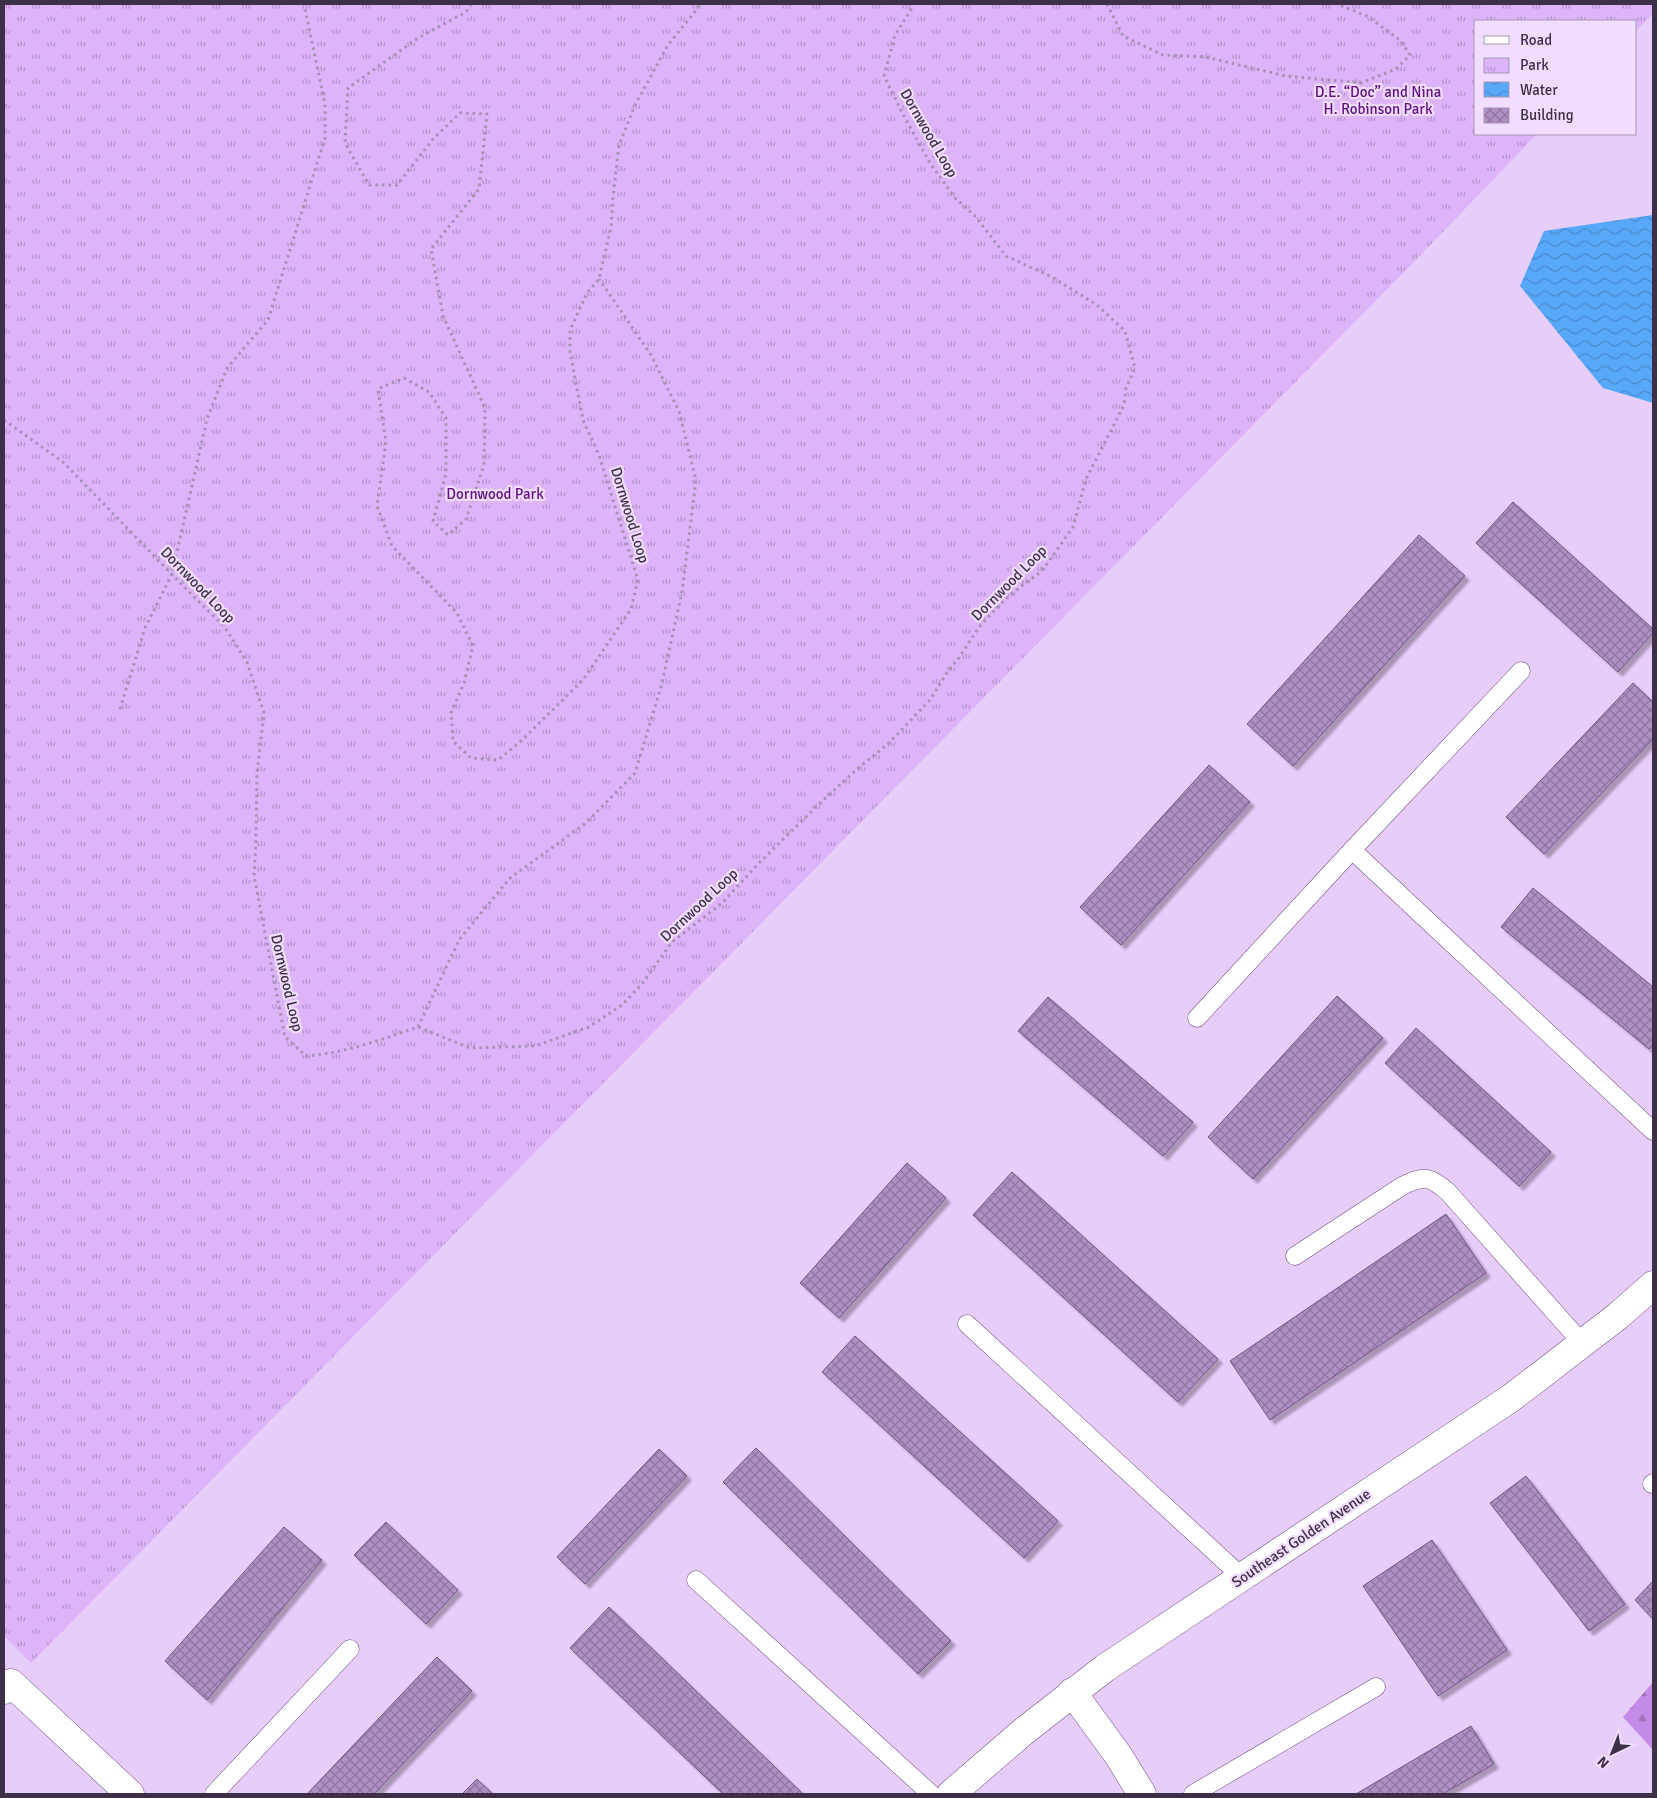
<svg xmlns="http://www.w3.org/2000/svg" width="1657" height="1798" viewBox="0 0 1657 1798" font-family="Signika,sans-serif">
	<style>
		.forest { fill: url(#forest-firs) }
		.park { fill: url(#park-tufts) }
		.water { fill: url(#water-waves) }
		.building { fill: url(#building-cross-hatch); stroke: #735587; filter: url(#shadow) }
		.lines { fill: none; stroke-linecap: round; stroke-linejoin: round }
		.service-casing { stroke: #6e5081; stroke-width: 19 }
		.minor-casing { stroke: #6e5081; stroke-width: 29 }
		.tertiary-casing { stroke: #6e5081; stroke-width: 29 }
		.path { stroke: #a691b5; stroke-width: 3; stroke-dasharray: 2.5 4; stroke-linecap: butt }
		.service { stroke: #fff; stroke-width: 18 }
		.minor { stroke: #fff; stroke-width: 28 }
		.tertiary { stroke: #fff; stroke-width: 28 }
		.labels { text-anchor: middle; stroke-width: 4.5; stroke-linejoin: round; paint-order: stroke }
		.park-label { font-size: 15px; fill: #5f1183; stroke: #f0ddff }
		.street-label { font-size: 15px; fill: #3d3046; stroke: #f0ddff }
	</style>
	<defs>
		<pattern id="forest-firs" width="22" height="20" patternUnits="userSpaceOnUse" patternTransform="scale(1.25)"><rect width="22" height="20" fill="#c38ae7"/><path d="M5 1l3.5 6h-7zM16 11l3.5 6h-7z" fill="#a071bd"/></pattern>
		<pattern id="park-tufts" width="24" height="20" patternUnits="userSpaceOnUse" patternTransform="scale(1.25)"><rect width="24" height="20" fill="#ddb4f9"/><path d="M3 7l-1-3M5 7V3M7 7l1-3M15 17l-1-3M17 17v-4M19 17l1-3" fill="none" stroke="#b493cb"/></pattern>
		<pattern id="water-waves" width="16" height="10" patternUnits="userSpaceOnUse" patternTransform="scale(1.25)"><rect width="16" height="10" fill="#58a8fa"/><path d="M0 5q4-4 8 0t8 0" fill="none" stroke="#4a89cc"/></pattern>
		<pattern id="building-cross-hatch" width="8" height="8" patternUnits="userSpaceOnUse" patternTransform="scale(1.25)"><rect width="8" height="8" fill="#af8fc4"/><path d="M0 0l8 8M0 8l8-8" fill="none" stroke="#9075a1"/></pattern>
		<filter id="shadow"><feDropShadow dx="4.5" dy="4.5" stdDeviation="1" flood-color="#0004"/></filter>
	</defs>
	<rect width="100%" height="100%" fill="#e7cdfa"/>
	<!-- forest -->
	<path class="forest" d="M1653,1682V1750L1623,1717Z"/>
	<!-- park -->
	<path class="park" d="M4,4H1653V13L1636,31V21H1476V134H1537L1412,264L31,1663L4,1636Z"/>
	<!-- water -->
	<path class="water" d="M1653,215V403L1603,388L1520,286L1544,231Z"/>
	<!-- building -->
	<g class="building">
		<path d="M1513,502L1653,629V633L1618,672L1476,543Z"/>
		<path d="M1419,535L1465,576L1293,766L1247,724Z"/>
		<path d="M1633,683L1653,702V739L1544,854L1506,817Z"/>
		<path d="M1209,765L1250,802L1121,945L1080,907Z"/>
		<path d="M1533,888L1653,987V1044L1649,1049L1501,927Z"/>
		<path d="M1337,996L1383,1038L1253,1179L1208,1137Z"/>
		<path d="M1048,997L1193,1122L1163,1156L1018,1031Z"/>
		<path d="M1416,1028L1551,1152L1519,1186L1385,1063Z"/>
		<path d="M907,1163L946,1198L839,1318L800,1283Z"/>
		<path d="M1012,1172L1218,1359L1178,1402L973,1215Z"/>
		<path d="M1446,1214L1486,1273L1270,1420L1230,1361Z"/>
		<path d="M855,1336L1058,1521L1024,1558L822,1372Z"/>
		<path d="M756,1448L951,1641L918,1674L723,1482Z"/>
		<path d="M659,1449L687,1476L585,1584L557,1557Z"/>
		<path d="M1526,1476L1625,1604L1589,1631L1490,1503Z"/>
		<path d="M386,1522L458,1590L426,1624L354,1555Z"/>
		<path d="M284,1527L322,1560L207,1700L165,1661Z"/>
		<path d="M1432,1540L1507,1650L1438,1696L1363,1586Z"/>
		<path d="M1653,1581V1619L1635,1600Z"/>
		<path d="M609,1607L803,1794H723L570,1648Z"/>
		<path d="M437,1657L472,1691L374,1794H307Z"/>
		<path d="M1471,1726L1494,1764L1443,1794H1356Z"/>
		<path d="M477,1779L493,1794H462Z"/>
	</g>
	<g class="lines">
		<!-- service casing -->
		<g class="service-casing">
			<g id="service">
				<path d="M1352,850L1653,1131"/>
				<path d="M1197,1018L1352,850L1521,671"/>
				<path d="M1295,1256L1402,1186C1425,1175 1429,1176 1448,1192L1582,1343"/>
				<path d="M967,1324L1242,1577"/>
				<path d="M1652,1484L1653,1483"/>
				<path d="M696,1580L931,1794"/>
				<path d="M214,1794L350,1649"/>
				<path d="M1193,1794L1376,1687"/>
			</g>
		</g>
		<!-- minor casing -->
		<g class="minor-casing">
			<g id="minor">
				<path d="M1072,1692L1118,1755L1142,1794"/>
				<path d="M951,1794L1024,1731L1105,1668L1511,1398L1618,1316L1653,1285"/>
			</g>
		</g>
		<!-- tertiary casing -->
		<g class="tertiary-casing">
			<path id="tertiary" d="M4,1690L11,1683L130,1794"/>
		</g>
		<!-- path -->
		<g class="path">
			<path d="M471,4L466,12L418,38L348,88L345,143L369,185H397L434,138L460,113L487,114L479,189L431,249L443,316L485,408L484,465L466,519L448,535L433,521L446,474V418L429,392L404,378L378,389L386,442L377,506L392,546L457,613L473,646L464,683L451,713L453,741L471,758L498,760L521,741L583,680L631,609L638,580L599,455L583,420L570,352V330L587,293L599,279L611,227L613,197L619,145L635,105L668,45L701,4"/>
			<path d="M1107,4L1123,36L1163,55L1206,57L1286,76L1361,83L1396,69L1410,55L1401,41L1367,16L1337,4"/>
			<path d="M4,420L63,462L195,598L224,626L247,662L264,713L257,773L256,840L254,876L285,1037L306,1056C345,1053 380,1040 418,1027L470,1048L535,1046L589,1027L622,1005L642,984L672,942L722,903L760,862L819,804L856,770L889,743L930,700L948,671L959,658L979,627L1000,604L1025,583L1037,575L1047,564L1073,527L1086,479L1124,405L1126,388L1135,368L1125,331L1097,305L1052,277L1006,256L975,216L955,198L930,163L906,120L884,76L895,35L912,8L911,4"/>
			<path d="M120,709L145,628L172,574L207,419L227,368L268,320L325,138V104L304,4"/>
			<path d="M418,1027L459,940L510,878L586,823L635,773L661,687L682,592L696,480L679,411L651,355L599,279"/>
		</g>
		<!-- service -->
		<use href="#service" class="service"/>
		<!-- minor -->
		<use href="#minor" class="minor"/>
		<!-- tertiary -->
		<use href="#tertiary" class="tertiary"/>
	</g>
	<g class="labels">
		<!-- park labels -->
		<g class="park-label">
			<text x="1378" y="97">D.E. “Doc” and Nina<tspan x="1378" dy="17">H. Robinson Park</tspan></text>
			<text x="495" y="499">Dornwood Park</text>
		</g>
		<!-- street labels -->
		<g class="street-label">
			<text transform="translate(929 133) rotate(60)" y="5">Dornwood Loop</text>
			<text transform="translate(630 515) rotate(73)" y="5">Dornwood Loop</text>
			<text transform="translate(1009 583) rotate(-45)" y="5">Dornwood Loop</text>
			<text transform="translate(198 585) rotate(46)" y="5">Dornwood Loop</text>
			<text transform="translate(699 905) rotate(-43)" y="5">Dornwood Loop</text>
			<text transform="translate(287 983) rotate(77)" y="5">Dornwood Loop</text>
			<text transform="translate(1301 1538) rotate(-34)" y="5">Southeast Golden Avenue</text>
		</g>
	</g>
	<!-- border -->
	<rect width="1657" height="1798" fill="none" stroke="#3d3046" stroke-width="10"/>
	<!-- legend -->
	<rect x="1474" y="20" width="162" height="115" fill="#f0ddff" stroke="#a898b5"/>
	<rect x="1484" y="36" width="25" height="8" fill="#ffffff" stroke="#a898b5"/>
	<text x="1520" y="45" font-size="15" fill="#3d3046">Road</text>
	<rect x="1484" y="58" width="25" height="15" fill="url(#park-tufts)" stroke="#a898b5"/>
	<text x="1520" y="70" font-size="15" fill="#3d3046">Park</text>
	<rect x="1484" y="82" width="25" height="15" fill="url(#water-waves)" stroke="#a898b5"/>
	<text x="1520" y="95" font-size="15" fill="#3d3046">Water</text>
	<rect x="1484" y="108" width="25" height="15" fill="url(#building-cross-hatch)" stroke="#a898b5"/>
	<text x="1520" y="120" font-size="15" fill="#3d3046">Building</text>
	<!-- north arrow -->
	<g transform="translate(1612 1753) rotate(223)" stroke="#f0ddff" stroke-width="4" paint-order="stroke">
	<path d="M0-4L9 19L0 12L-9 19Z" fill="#3d3046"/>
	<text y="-8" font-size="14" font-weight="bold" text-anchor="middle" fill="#3d3046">N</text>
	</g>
</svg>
